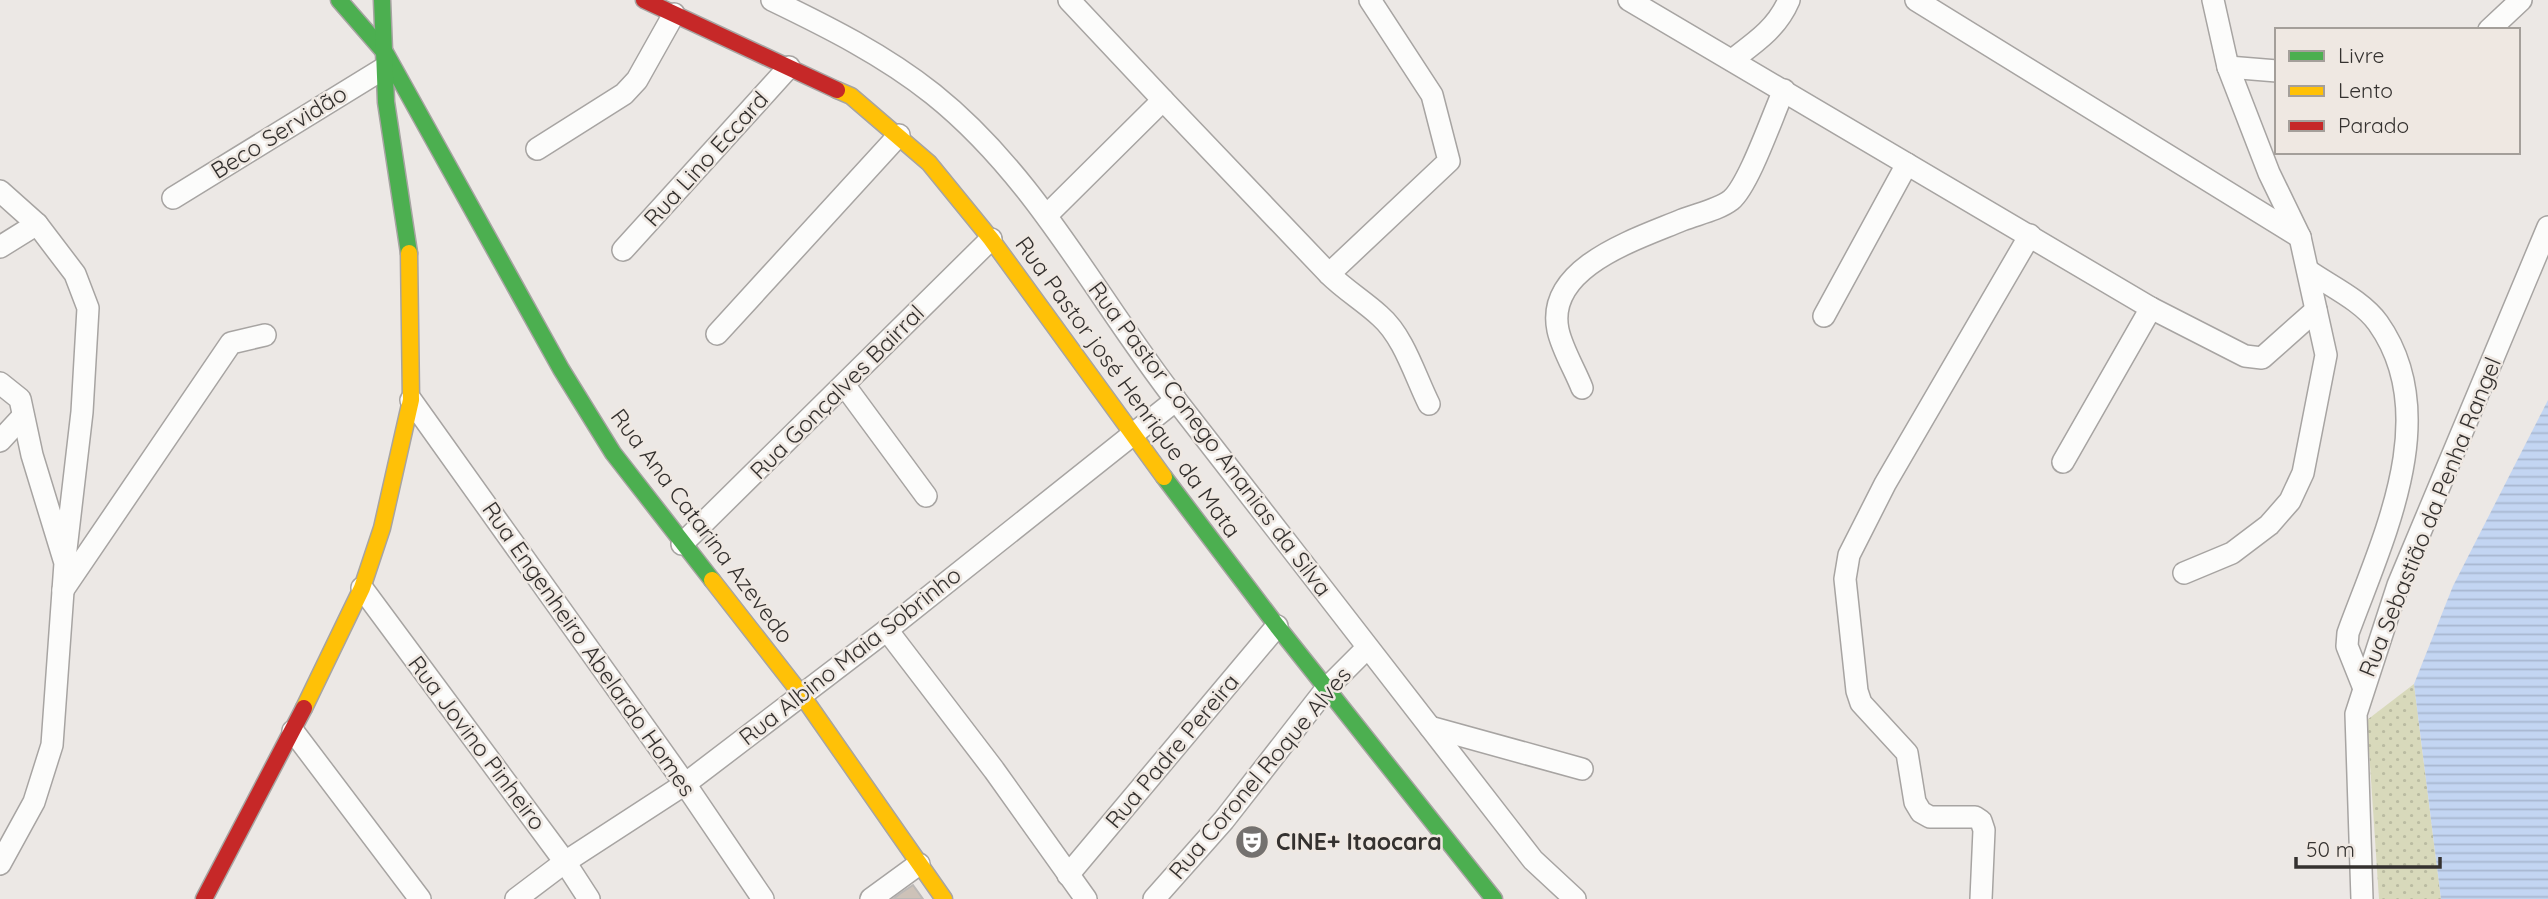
<svg xmlns="http://www.w3.org/2000/svg" width="2548" height="899" viewBox="0 0 2548 899" font-family="Quicksand,sans-serif">
	<style>
		.grass { fill: url(#grass-dots) }
		.water { fill: url(#water-rules) }
		.building { fill: #cdc2b8; stroke: #bcb9b7; stroke-width: 2 }
		.lines { fill: none; stroke-linecap: round; stroke-linejoin: round }
		.street-casing { stroke: #a7a4a2; stroke-width: 24 }
		.fast-casing { stroke: #a7a4a2; stroke-width: 19 }
		.slow-casing { stroke: #a7a4a2; stroke-width: 19 }
		.jam-casing { stroke: #a7a4a2; stroke-width: 19 }
		.street { stroke: #fcfcfb; stroke-width: 21 }
		.fast { stroke: #4caf50; stroke-width: 16 }
		.slow { stroke: #ffc107; stroke-width: 16 }
		.jam { stroke: #c62828; stroke-width: 16 }
		.labels { text-anchor: middle; stroke-width: 5; stroke-linejoin: round; paint-order: stroke }
		.street-label { font-size: 23px; fill: #34312f; stroke: #efe8e2 }
		.poi-label { font-size: 23px; font-weight: bold; fill: #34312f; stroke: #efe8e2; text-anchor: start }
	</style>
	<defs>
		<pattern id="grass-dots" width="8" height="8" patternUnits="userSpaceOnUse" patternTransform="scale(1.75)"><rect width="8" height="8" fill="#d8d9bb"/><path d="M2 2h.1M6 6h.1" fill="none" stroke="#babba1" stroke-width="1.8" stroke-linecap="round"/></pattern>
		<pattern id="water-rules" width="6" height="5" patternUnits="userSpaceOnUse" patternTransform="scale(1.75)"><rect width="6" height="5" fill="#c3d5f2"/><path d="M0 2.5h6" fill="none" stroke="#a8b7d0"/></pattern>
	</defs>
	<rect width="100%" height="100%" fill="#ece8e5"/>
	<!-- grass -->
	<path class="grass" d="M2414,684L2441,899H2379L2367,720Z"/>
	<!-- water -->
	<path class="water" d="M2548,400V899H2441L2414,684L2453,586Z"/>
	<!-- building -->
	<path class="building" d="M913,885L923,899H893L901,893Z"/>
	<g class="lines">
		<!-- street casing -->
		<g class="street-casing">
			<g id="street">
				<path d="M772,0C828,27 884,55 933,94C1038,178 1097,300 1179,404C1297,556 1416,708 1533,860L1575,899"/>
				<path d="M1629,0L2151,308L2245,356L2262,358L2316,310"/>
				<path d="M1916,0L2300,237"/>
				<path d="M2489,30L2521,0"/>
				<path d="M1732,60C1756,42 1777,28 1789,0"/>
				<path d="M2228,67L2277,71"/>
				<path d="M1163,100L1329,274C1345,290 1364,301 1380,316C1404,337 1415,376 1429,404"/>
				<path d="M537,149L624,94L637,80L674,14"/>
				<path d="M0,191L37,224L75,274L88,308L82,412L65,558"/>
				<path d="M173,198L386,67"/>
				<path d="M1047,215L1163,100L1069,0"/>
				<path d="M0,247L37,224"/>
				<path d="M623,250L789,67"/>
				<path d="M2310,272C2332,287 2362,301 2378,323C2444,416 2382,540 2348,633L2347,646L2363,686"/>
				<path d="M1329,274L1449,161L1432,95L1370,0"/>
				<path d="M1824,316L1907,164"/>
				<path d="M717,334L899,135"/>
				<path d="M0,383L20,399L32,455L65,563L52,745L34,802L0,864"/>
				<path d="M845,386L926,496"/>
				<path d="M1582,388C1575,370 1562,349 1558,330C1545,267 1637,239 1682,220C1697,214 1718,210 1731,200C1749,185 1773,114 1784,90"/>
				<path d="M411,400L685,784L763,899"/>
				<path d="M0,441L23,416"/>
				<path d="M2063,462L2151,308"/>
				<path d="M682,544L991,239"/>
				<path d="M2184,573L2232,553L2269,525L2290,501L2303,473L2326,355L2300,237L2269,173L2228,67L2213,0"/>
				<path d="M362,588L565,862L589,899"/>
				<path d="M63,590L231,343L265,335"/>
				<path d="M887,630L994,770L1086,899"/>
				<path d="M1430,727L1582,769"/>
				<path d="M293,731L420,899"/>
				<path d="M1068,875L1277,626"/>
				<path d="M516,899L565,862L685,784L887,630L1176,400"/>
				<path d="M871,899L919,864"/>
				<path d="M1154,899L1224,820L1326,689L1367,648"/>
				<path d="M1981,899L1984,830L1981,821L1975,817H1930L1921,812L1915,802L1907,753L1861,703L1857,691L1845,579L1849,555L1885,484L2030,235"/>
				<path d="M2362,899L2356,714L2398,585L2548,227"/>
			</g>
		</g>
		<!-- fast casing -->
		<g class="fast-casing">
			<g id="fast">
				<path d="M339,0L386,54L561,369L613,453L712,580"/>
				<path d="M382,0L386,102L409,253"/>
				<path d="M1164,477L1277,626L1494,899"/>
			</g>
		</g>
		<!-- slow casing -->
		<g class="slow-casing">
			<g id="slow">
				<path d="M837,90L851,96L929,163L991,239L1164,477"/>
				<path d="M712,580L801,694L944,899"/>
				<path d="M304,708L362,588L382,528L411,400L409,253"/>
			</g>
		</g>
		<!-- jam casing -->
		<g class="jam-casing">
			<g id="jam">
				<path d="M644,0L837,90"/>
				<path d="M204,899L304,708"/>
			</g>
		</g>
		<!-- street -->
		<use href="#street" class="street"/>
		<!-- fast -->
		<use href="#fast" class="fast"/>
		<!-- slow -->
		<use href="#slow" class="slow"/>
		<!-- jam -->
		<use href="#jam" class="jam"/>
	</g>
	<!-- icons -->
	<defs>
		<g id="theatre-disc" transform="scale(1.75)"><circle r="9.5" fill="#74716f" stroke="#efe8e2"/><path d="M-5-5.5Q0-4 5-5.5V0Q5 5 0 6Q-5 5-5 0ZM-3.3-2.5H-1v1.5H-3.3ZM1-2.5H3.3v1.5H1ZM-2.8 1Q0 5.5 2.8 1Z" fill="#fff"/></g>
	</defs>
	<g fill-rule="evenodd">
		<use href="#theatre-disc" x="1252" y="842"/>
	</g>
	<g class="labels">
		<!-- street labels -->
		<g class="street-label">
			<text transform="translate(279 132) rotate(-32)" y="8">Beco Servidão</text>
			<text transform="translate(706 159) rotate(-48)" y="8">Rua Lino Eccard</text>
			<text transform="translate(1128 387) rotate(54)" y="8">Rua Pastor josé Henrique da Mata</text>
			<text transform="translate(837 392) rotate(-45)" y="8">Rua Gonçalves Bairral</text>
			<text transform="translate(1210 439) rotate(53)" y="8">Rua Pastor Conego Ananias da Silva</text>
			<text transform="translate(2430 517) rotate(-68)" y="8">Rua Sebastião da Penha Rangel</text>
			<text transform="translate(702 526) rotate(53)" y="8">Rua Ana Catarina Azevedo</text>
			<text transform="translate(589 649) rotate(55)" y="8">Rua Engenheiro Abelardo Homes</text>
			<text transform="translate(850 656) rotate(-38)" y="8">Rua Albino Maia Sobrinho</text>
			<text transform="translate(477 743) rotate(53)" y="8">Rua Jovino Pinheiro</text>
			<text transform="translate(1172 751) rotate(-50)" y="8">Rua Padre Pereira</text>
			<text transform="translate(1260 773) rotate(-50)" y="8">Rua Coronel Roque Alves</text>
		</g>
		<!-- poi labels -->
		<g class="poi-label">
			<text x="1276" y="850">CINE+ Itaocara</text>
		</g>
	</g>
	<!-- legend -->
	<rect x="2275" y="28" width="245" height="126" fill="#efe8e2" stroke="#a49f9a" stroke-width="2"/>
	<rect x="2289" y="51" width="35" height="10" fill="#4caf50" stroke="#a49f9a" stroke-width="2"/>
	<text x="2338" y="63" font-size="21" fill="#34312f">Livre</text>
	<rect x="2289" y="86" width="35" height="10" fill="#ffc107" stroke="#a49f9a" stroke-width="2"/>
	<text x="2338" y="98" font-size="21" fill="#34312f">Lento</text>
	<rect x="2289" y="121" width="35" height="10" fill="#c62828" stroke="#a49f9a" stroke-width="2"/>
	<text x="2338" y="133" font-size="21" fill="#34312f">Parado</text>
	<!-- scale -->
	<path d="M2296 857v10h144v-10" fill="none" stroke="#34312f" stroke-width="3.5"/>
	<text x="2306" y="857" font-size="21" fill="#34312f" stroke="#efe8e2" stroke-width="5" paint-order="stroke">50 m</text>
</svg>
